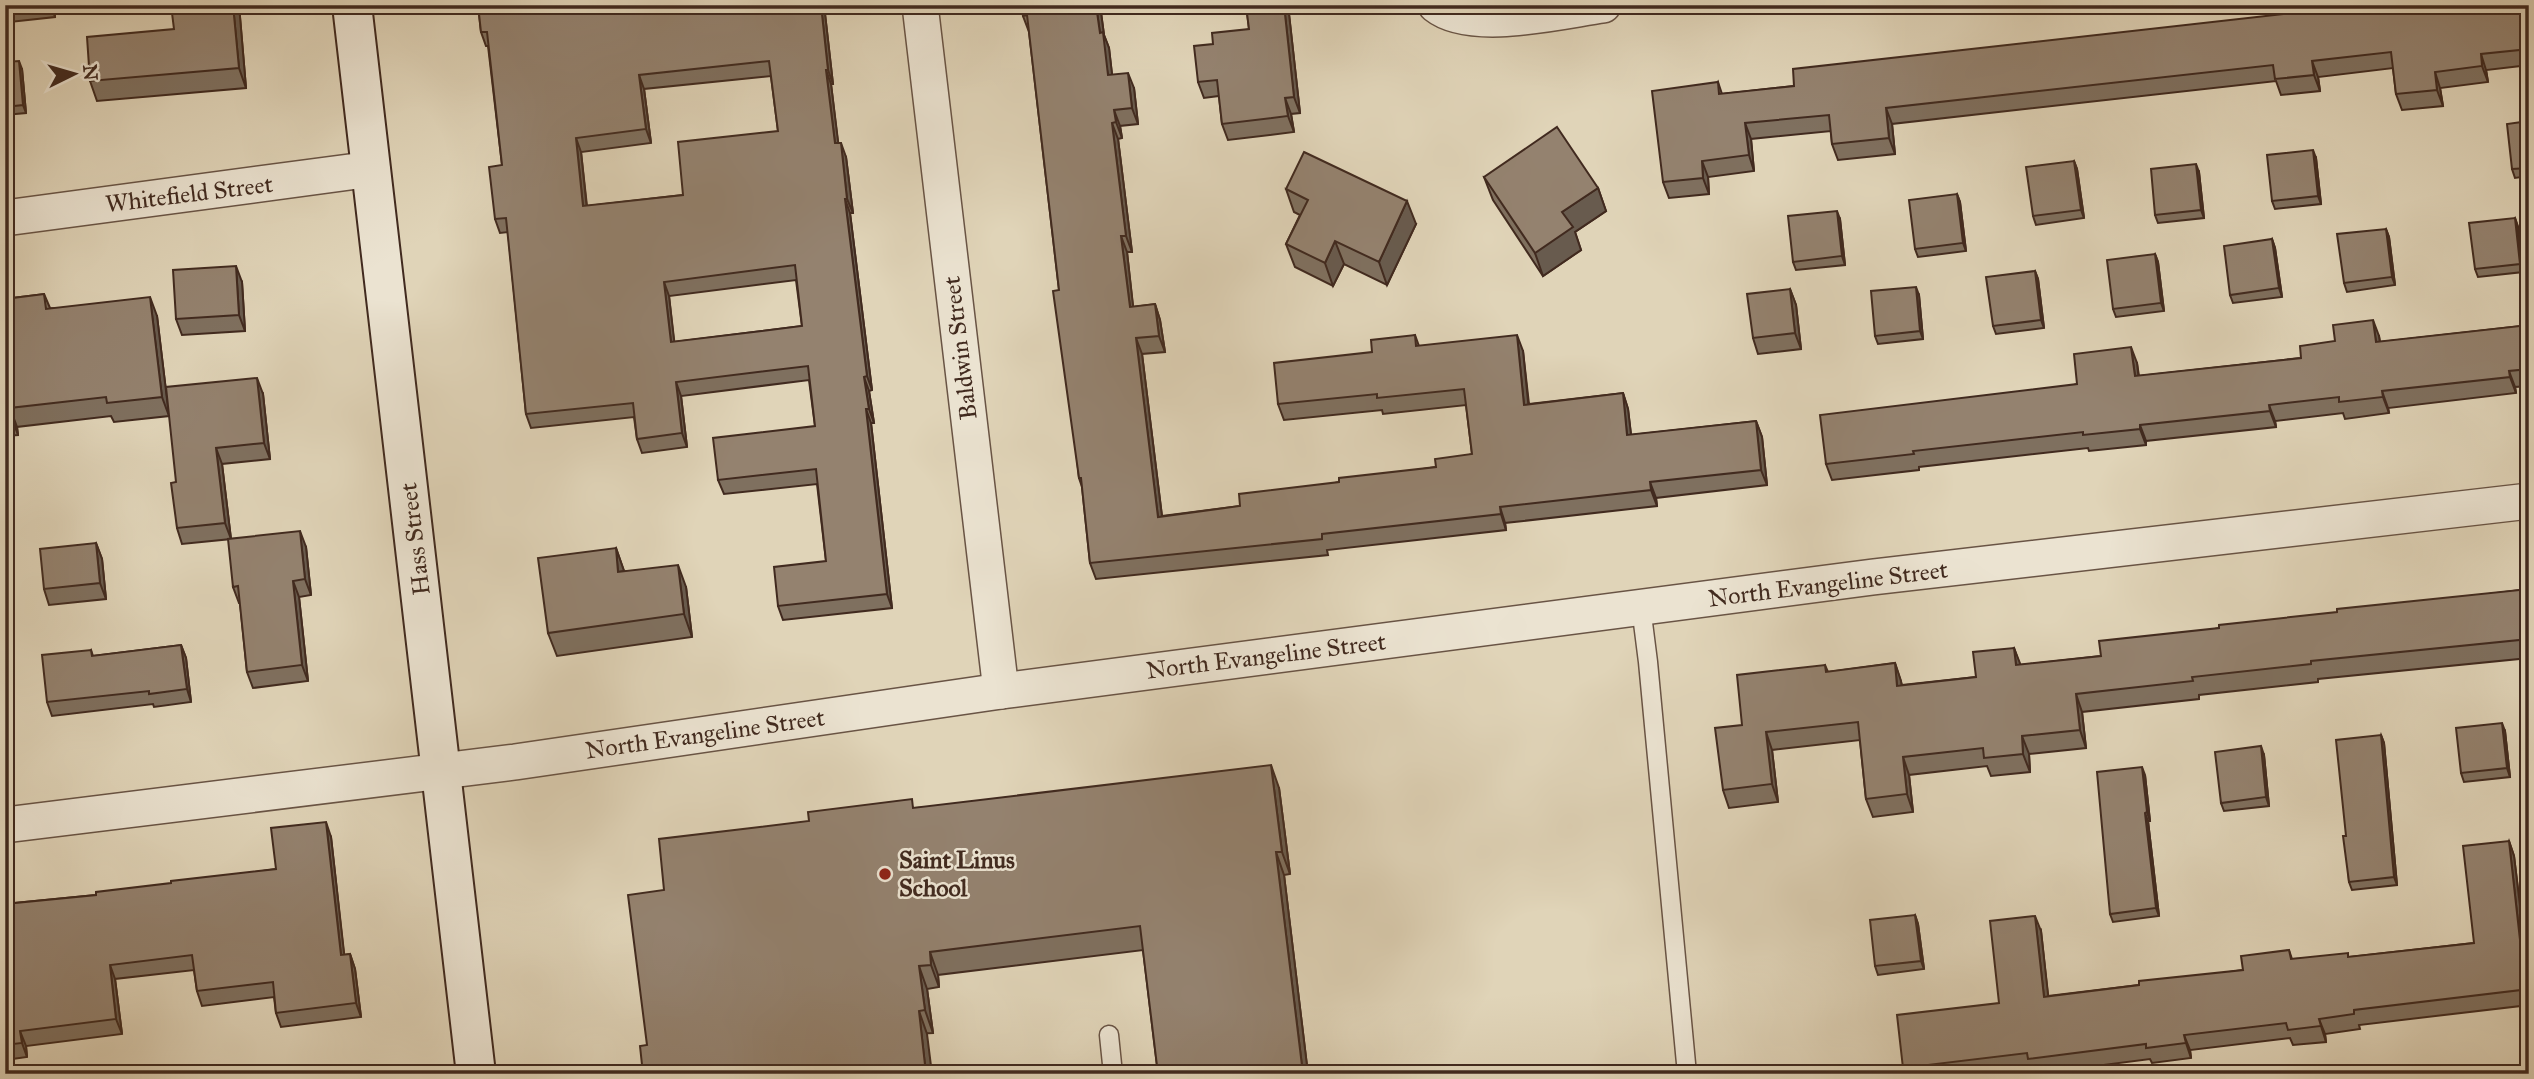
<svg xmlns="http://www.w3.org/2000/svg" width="2534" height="1079" viewBox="0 0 2534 1079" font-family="'IM FELL Great Primer',serif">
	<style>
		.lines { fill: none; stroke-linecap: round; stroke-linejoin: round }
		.lane-casing { stroke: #695445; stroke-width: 21 }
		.street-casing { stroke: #695445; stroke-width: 38 }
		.secondary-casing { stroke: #412a1f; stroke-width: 42 }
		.lane { stroke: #ebe3d1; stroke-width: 18 }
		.street { stroke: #ebe3d1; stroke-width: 35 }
		.secondary { stroke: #ebe3d1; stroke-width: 38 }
		.wall { fill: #7f705f; stroke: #412a1f; stroke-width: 2; fill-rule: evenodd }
		.shaded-wall { fill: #685b4e; stroke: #412a1f; stroke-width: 2 }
		.building { fill: #94826f; stroke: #412a1f; stroke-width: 2; fill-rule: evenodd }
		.poi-dot { fill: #8f2418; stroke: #ebe3d1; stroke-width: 2.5 }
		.labels { text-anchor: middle; stroke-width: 5; stroke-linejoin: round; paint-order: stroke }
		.street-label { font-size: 24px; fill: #412a1f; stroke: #ebe3d1 }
		.poi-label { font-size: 24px; font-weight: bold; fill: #412a1f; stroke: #ebe3d1; text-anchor: start }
	</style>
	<rect width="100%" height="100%" fill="#e0d4b8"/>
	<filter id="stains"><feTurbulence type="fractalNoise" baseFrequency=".00286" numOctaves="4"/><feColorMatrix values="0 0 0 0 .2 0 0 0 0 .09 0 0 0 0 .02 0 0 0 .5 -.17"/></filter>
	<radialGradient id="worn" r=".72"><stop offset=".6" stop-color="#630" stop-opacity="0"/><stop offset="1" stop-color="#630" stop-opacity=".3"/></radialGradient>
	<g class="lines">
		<!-- lane casing -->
		<g class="lane-casing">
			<g id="lane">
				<path d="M1641,607L1648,662L1687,1074"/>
				<path d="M1109,1035L1113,1074"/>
			</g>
		</g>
		<!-- street casing -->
		<g class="street-casing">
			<g id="street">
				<path d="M920,5L1001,691"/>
				<path d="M1436,5C1471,33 1560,11 1603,5"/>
				<path d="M5,218L372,169"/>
				<path d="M5,825L515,762L1001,691L1873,577L2529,501"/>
			</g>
		</g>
		<!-- secondary casing -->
		<g class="secondary-casing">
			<path id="secondary" d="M352,5L476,1074"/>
		</g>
		<!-- lane -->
		<use href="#lane" class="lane"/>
		<!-- street -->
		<use href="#street" class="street"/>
		<!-- secondary -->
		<use href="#secondary" class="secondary"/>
	</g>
	<!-- wall -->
	<g class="wall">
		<path d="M5,5H54L55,17L10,22L5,9Z"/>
		<path d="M239,5L246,88L97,101L90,81L174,29Z"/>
		<path d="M478,5H824L833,84H831L838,143L846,157L853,213H850L872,390L869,391L874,423H871L892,608L783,620L778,606L826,561L817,484L724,494L718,480L815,426L809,380L681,396L687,447L642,453L637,439L634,417L531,428L526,414L508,232L500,233L495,219L502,165L488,46H486L481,32ZM771,76L778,131L683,195L587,206L581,152L651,143L644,89ZM796,280L802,326L674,342L669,296Z"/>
		<path d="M1022,5H1100L1104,35L1109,48L1112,75L1134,88L1138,124L1120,126L1122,138L1118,139L1132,252H1127L1133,307L1155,304L1160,320L1165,352L1142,354L1162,516L1240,506L1339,482L1436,467L1472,454L1466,405L1383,414L1382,410L1284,420L1278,404L1372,352L1415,335L1419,346L1523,351L1529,404L1623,393L1628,409L1631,435L1756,421L1762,437L1767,485L1656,498L1657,506L1505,523L1506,530L1327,550L1328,555L1096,579L1090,563L1082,487L1079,478L1059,290L1029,32L1023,16Z"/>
		<path d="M1246,5H1288L1300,113L1291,114L1294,132L1228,140L1222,124L1219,96L1204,98L1198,82L1213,44L1249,29Z"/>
		<path d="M2529,5V65L2486,70L2488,82L2440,88L2443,106L2402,110L2396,94L2393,68L2318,77L2320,91L2281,95L2276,81L1892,124L1895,154L1838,160L1832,144L1831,131L1751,139L1754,171L1708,177L1709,194L1669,198L1663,182L1718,82L1722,94Z"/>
		<path d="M5,62L22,69L26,113L5,115Z"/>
		<path d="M2529,121V176L2515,178L2512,169Z"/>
		<path d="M2316,158L2321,204L2275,209L2272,201Z"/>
		<path d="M2074,161L2077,169L2084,218L2036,225L2033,216Z"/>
		<path d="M2199,172L2204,218L2158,223L2155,215Z"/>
		<path d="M1484,177L1598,188L1606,211L1575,232L1581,250L1543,276L1493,200Z"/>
		<path d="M1286,189L1416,224L1387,285L1344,264L1333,286L1295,267L1286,244L1300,215L1294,212Z"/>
		<path d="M1957,194L1960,202L1966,251L1918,257L1915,249Z"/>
		<path d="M2515,218L2518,227L2523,272L2478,277L2475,269Z"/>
		<path d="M1840,219L1845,265L1796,270L1793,262Z"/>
		<path d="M2386,229L2389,237L2395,285L2347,292L2344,283Z"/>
		<path d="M2272,239L2275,248L2282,297L2233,303L2230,295Z"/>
		<path d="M2155,254L2158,262L2164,311L2116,317L2113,309Z"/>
		<path d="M2035,271L2038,279L2044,328L1996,334L1993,326Z"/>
		<path d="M242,282L245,331L182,335L176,319Z"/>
		<path d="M1790,289L1796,305L1801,349L1758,354L1753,338Z"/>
		<path d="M44,294L50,308L157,316L169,416L114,422L111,416L17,427L18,435L5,436V299Z"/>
		<path d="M1919,295L1923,339L1878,344L1875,336Z"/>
		<path d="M2529,325V386L2515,387L2516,393L2388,408L2389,413L2345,419L2343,413L2275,421L2276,427L2146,441V445L2089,451L2088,448L1919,467V470L1832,480L1826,464L2077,384L2137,363L2139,376L2301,358L2379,336L2380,342Z"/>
		<path d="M263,394L270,459L222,464L231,539L182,544L177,528L176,482Z"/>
		<path d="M96,543L102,559L106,599L49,605L44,589Z"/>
		<path d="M306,547L311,595L299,597L308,681L253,688L247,672L240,603H239L233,587Z"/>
		<path d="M616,548L624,571L686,587L692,637L557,656L548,633Z"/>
		<path d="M2529,589V658L2318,679V682L2199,695V699L2082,712L2086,748L2029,754L2030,772L1991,776L1987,766L1909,775L1913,812L1873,817L1866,799L1860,740L1772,750L1778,802L1729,808L1723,790L1742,725L1825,665L1828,672L1895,663L1902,685L1976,677L2014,648L2020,665L2101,656L2219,628Z"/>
		<path d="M181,645L186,658L191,702L154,707L153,704L52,716L47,702L91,650L93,656Z"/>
		<path d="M2505,731L2510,777L2464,782L2461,773Z"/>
		<path d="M2381,735L2384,743L2397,885L2352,890L2349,882L2346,836Z"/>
		<path d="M2264,755L2269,806L2224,811L2221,803Z"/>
		<path d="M2145,775L2150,821H2148L2159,916L2113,922L2110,914Z"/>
		<path d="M1279,788L1290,874L1284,875L1308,1074H1158L1143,950L938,975L939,987L927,989L933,1033L647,1045L664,890L915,808Z"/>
		<path d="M331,837L344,955L350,954L355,969L361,1017L281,1027L276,1013L274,997L202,1006L197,991L194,970L115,979L122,1034L26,1046L27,1057L5,1060V904L96,895L276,869Z"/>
		<path d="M2509,841L2514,856L2524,940L2529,939V1005L2359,1025L2360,1029L2325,1034L2326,1042L2293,1045L2290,1038L2190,1050L2191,1058L2152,1063L2150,1059L2033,1074L2031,1068L1986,1074H1905L1903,1068L1999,1003L2041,931L2048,996L2139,985L2243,970L2289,950L2292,959L2349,957L2474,943Z"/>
		<path d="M1915,915L1918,924L1924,969L1878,975L1875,966Z"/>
	</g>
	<!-- shaded-wall -->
	<g class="shaded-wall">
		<path d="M51,5H54L55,17Z"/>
		<path d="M233,5H239L246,88L239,68Z"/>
		<path d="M821,5H824L833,84L828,70Z"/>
		<path d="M1096,5H1100L1104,35L1109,48L1114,91L1108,75L1100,33Z"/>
		<path d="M1284,5H1288L1300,113L1294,97Z"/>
		<path d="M2481,54L2486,70L2488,82L2482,66Z"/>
		<path d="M19,61L22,69L26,113L23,105Z"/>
		<path d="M2312,61L2318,77L2320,91L2314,75Z"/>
		<path d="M826,70L831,84L840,157L835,143Z"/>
		<path d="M2435,72L2440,88L2443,106L2437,90Z"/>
		<path d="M1128,73L1134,88L1138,124L1132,108Z"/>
		<path d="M639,75L644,89L651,143L646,129Z"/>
		<path d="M1285,98L1291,114L1294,132L1288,116Z"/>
		<path d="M1886,108L1892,124L1895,154L1889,138Z"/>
		<path d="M1114,110L1120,126L1122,138L1116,122Z"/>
		<path d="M1112,123L1118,139L1132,252L1126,236Z"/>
		<path d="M1745,123L1751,139L1754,171L1749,155Z"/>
		<path d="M576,138L581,152L588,220L583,206Z"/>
		<path d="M841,143L846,157L853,213L847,199Z"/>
		<path d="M2313,150L2316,158L2321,204L2318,196Z"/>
		<path d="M1702,161L1708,177L1709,194L1703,178Z"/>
		<path d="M2074,161L2077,169L2084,218L2081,210Z"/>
		<path d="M2196,164L2199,172L2204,218L2201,210Z"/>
		<path d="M1598,188L1606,211L1575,232L1581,250L1543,276L1535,253L1562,212Z"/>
		<path d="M1957,194L1960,202L1966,251L1963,243Z"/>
		<path d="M845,199L850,213L872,390L867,376Z"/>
		<path d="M1407,201L1416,224L1387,285L1379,262Z"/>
		<path d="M1837,211L1840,219L1845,265L1842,256Z"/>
		<path d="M2515,218L2518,227L2523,272L2520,264Z"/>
		<path d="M2386,229L2389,237L2395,285L2392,277Z"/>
		<path d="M1121,236L1127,252L1135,323L1130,307Z"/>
		<path d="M2272,239L2275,248L2282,297L2279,288Z"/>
		<path d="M1335,241L1344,264L1333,286L1325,263Z"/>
		<path d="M2155,254L2158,262L2164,311L2161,303Z"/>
		<path d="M236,266L242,282L245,331L239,315Z"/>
		<path d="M2035,271L2038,279L2044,328L2041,320Z"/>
		<path d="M664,282L669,296L676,356L671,342Z"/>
		<path d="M1916,287L1919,295L1923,339L1920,331Z"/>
		<path d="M1790,289L1796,305L1801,349L1795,333Z"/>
		<path d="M150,297L157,316L169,416L162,397Z"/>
		<path d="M1155,304L1160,320L1165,352L1159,336Z"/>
		<path d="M2373,320L2379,336L2382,358L2376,342Z"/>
		<path d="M1517,335L1523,351L1530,421L1524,405Z"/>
		<path d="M1136,338L1142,354L1164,533L1158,517Z"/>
		<path d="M2131,347L2137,363L2140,392L2135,376Z"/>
		<path d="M2509,371L2515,387L2516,393L2510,377Z"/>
		<path d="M864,377L869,391L874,423L869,409Z"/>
		<path d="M257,378L263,394L270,459L264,443Z"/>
		<path d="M676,382L681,396L687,447L682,433Z"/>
		<path d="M2382,391L2388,408L2389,413L2383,397Z"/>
		<path d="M1623,393L1628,409L1633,451L1627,435Z"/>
		<path d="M2269,405L2275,421L2276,427L2270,411Z"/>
		<path d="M10,408L17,427L18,435L11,416Z"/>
		<path d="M866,409L871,423L892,608L887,594Z"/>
		<path d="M1756,421L1762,437L1767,485L1761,470Z"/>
		<path d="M2140,425L2146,441V445L2140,429Z"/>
		<path d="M216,448L222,464L231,539L225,523Z"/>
		<path d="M1650,482L1656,498L1657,506L1651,490Z"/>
		<path d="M1500,507L1505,523L1506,530L1501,514Z"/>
		<path d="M300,531L306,547L311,595L305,579Z"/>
		<path d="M96,543L102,559L106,599L100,583Z"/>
		<path d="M616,548L624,571L618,572Z"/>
		<path d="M678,565L686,587L692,637L684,614Z"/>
		<path d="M293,581L299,597L308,681L302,665Z"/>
		<path d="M181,645L186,658L191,702L187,689Z"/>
		<path d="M2014,648L2021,666L2016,665Z"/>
		<path d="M1895,663L1901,681L1904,704L1897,686Z"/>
		<path d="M2076,694L2082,712L2086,748L2080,730Z"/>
		<path d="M2502,723L2505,731L2510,777L2507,768Z"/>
		<path d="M1766,732L1772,750L1778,802L1772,784Z"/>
		<path d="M2381,735L2384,743L2397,885L2394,877Z"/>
		<path d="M2022,736L2029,754L2030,772L2023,754Z"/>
		<path d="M2261,746L2264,755L2269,806L2266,797Z"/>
		<path d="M1903,757L1909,775L1913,812L1907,794Z"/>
		<path d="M1271,765L1279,788L1290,874L1282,852Z"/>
		<path d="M2142,767L2145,775L2150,821L2147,812Z"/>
		<path d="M2145,813L2148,821L2159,916L2156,908Z"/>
		<path d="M326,822L331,837L346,970L341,955Z"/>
		<path d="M2509,841L2514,856L2526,955L2520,940Z"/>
		<path d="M1276,852L1284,875L1308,1074H1303Z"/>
		<path d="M1915,915L1918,924L1924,969L1921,961Z"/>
		<path d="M2035,916L2041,931L2050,1012L2044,997Z"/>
		<path d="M930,952L938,975L939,987L931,965Z"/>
		<path d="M350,954L355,969L361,1017L356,1003Z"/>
		<path d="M110,965L115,979L122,1034L116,1019Z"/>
		<path d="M919,966L927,989L933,1033L925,1010Z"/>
		<path d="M919,1011L927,1034L932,1074H926Z"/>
		<path d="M2319,1019L2325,1034L2326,1042L2321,1026Z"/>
		<path d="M20,1031L26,1046L27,1057L22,1043Z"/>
		<path d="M2184,1035L2190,1050L2191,1058L2186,1043Z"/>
	</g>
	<!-- building -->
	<g class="building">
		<path d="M171,5H233L239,68L90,81L87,37L174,29Z"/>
		<path d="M478,5H821L828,70H826L835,143H841L847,199H845L867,376L864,377L869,409H866L887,594L778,606L774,567L826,561L816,469L718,480L713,438L815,426L808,366L676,382L682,433L637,439L633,403L526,414L506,218L495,219L489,167L502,165L487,32H481ZM769,61L778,131L678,142L683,195L583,206L576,138L646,129L639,75ZM795,265L802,326L671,342L664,282Z"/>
		<path d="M1022,5H1096L1100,33L1103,32L1108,75L1128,73L1132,108L1114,110L1116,122L1112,123L1126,236H1121L1130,307L1155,304L1159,336L1136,338L1158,517L1240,506L1239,494L1339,482V478L1436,467L1435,459L1472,454L1464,389L1377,398V394L1278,404L1274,363L1372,352L1371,340L1415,335L1416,346L1517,335L1524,405L1623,393L1627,435L1756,421L1761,470L1650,482L1651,490L1500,507L1501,514L1322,534V539L1090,563L1081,478H1079L1053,291L1059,290L1027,15L1023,16Z"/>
		<path d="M1246,5H1284L1294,97L1285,98L1288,116L1222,124L1217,80L1198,82L1194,46L1213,44L1212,33L1249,29Z"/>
		<path d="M2364,5H2529V49L2481,54L2482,66L2435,72L2437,90L2396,94L2391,52L2312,61L2314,75L2275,79L2273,65L1886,108L1889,138L1832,144L1829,115L1745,123L1749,155L1702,161L1703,178L1663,182L1652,91L1718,82L1719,94L1794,86L1793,69Z"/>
		<path d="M19,61L23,105L5,107V62Z"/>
		<path d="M2529,121V168L2512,169L2507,124Z"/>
		<path d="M1557,127L1598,188L1562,212L1573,227L1535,253L1484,177Z"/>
		<path d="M2313,150L2318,196L2272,201L2267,155Z"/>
		<path d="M1304,152L1407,201L1379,262L1335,241L1325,263L1286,244L1308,200L1286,189Z"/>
		<path d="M2074,161L2081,210L2033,216L2026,167Z"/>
		<path d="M2196,164L2201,210L2155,215L2151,169Z"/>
		<path d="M1957,194L1963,243L1915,249L1909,200Z"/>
		<path d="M1837,211L1842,256L1793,262L1788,216Z"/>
		<path d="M2515,218L2520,264L2475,269L2469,223Z"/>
		<path d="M2386,229L2392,277L2344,283L2337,234Z"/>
		<path d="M2272,239L2279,288L2230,295L2224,246Z"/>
		<path d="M2155,254L2161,303L2113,309L2107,260Z"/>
		<path d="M236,266L239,315L176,319L173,270Z"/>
		<path d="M2035,271L2041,320L1993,326L1986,277Z"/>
		<path d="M1916,287L1920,331L1875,336L1871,291Z"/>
		<path d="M1790,289L1795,333L1753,338L1747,294Z"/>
		<path d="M44,294L46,309L150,297L162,397L107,403L106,397L10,408L11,416L5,417V299Z"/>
		<path d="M2373,320L2376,342L2529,325V369L2509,371L2510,377L2382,391L2383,397L2339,402V397L2269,405L2270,411L2140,425V429L2083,435V432L1913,451L1914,454L1826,464L1820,415L2077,384L2074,354L2131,347L2135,376L2301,358L2300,346L2335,341L2333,325Z"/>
		<path d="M257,378L264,443L216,448L225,523L177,528L171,483L176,482L166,387Z"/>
		<path d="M300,531L305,579L293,581L302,665L247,672L238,586L233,587L228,539Z"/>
		<path d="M96,543L100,583L44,589L40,549Z"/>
		<path d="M616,548L618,572L678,565L684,614L548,633L538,558Z"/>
		<path d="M2529,589V639L2311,661V664L2192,677L2193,681L2076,694L2080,730L2022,736L2023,754L1984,758L1983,748L1903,757L1907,794L1866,799L1858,722L1766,732L1772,784L1723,790L1715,728L1742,725L1737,675L1825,665L1826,672L1895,663L1897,686L1976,677L1973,652L2014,648L2016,665L2101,656L2099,641L2219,628V625L2337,612V609Z"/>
		<path d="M181,645L187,689L149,694V691L47,702L42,655L91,650L92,656Z"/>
		<path d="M2502,723L2507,768L2461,773L2456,728Z"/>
		<path d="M2381,735L2394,877L2349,882L2343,836H2346L2336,740Z"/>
		<path d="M2261,746L2266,797L2221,803L2215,752Z"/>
		<path d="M1271,765L1282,852H1276L1303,1074H1158L1140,926L930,952L931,965L919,966L925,1010L919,1011L926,1074H643L640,1046L647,1045L628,895L664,890L659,839L809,821L808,812L912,799L913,808Z"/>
		<path d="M2142,767L2147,812L2145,813L2156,908L2110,914L2097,772Z"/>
		<path d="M326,822L341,955L350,954L356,1003L276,1013L273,982L197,991L192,955L110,965L116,1019L20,1031L22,1043L5,1045V904L96,895V892L171,883V881L276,869L271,828Z"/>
		<path d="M2509,841L2520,940L2529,939V989L2354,1010V1014L2319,1019L2321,1026L2288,1030L2286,1023L2184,1035L2186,1043L2146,1048V1044L2028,1059L2027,1053L1903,1068L1897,1015L1999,1003L1990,921L2035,916L2044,997L2139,985V981L2243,970L2241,956L2289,950L2291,959L2348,953V957L2474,943L2463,846Z"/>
		<path d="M1915,915L1921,961L1875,966L1870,920Z"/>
	</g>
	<!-- markers -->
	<circle class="poi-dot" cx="885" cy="874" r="7"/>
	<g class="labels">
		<!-- street labels -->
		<g class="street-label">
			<text transform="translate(189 194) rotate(-7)" y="8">Whitefield Street</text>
			<text transform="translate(960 348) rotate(-97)" y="8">Baldwin Street</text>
			<text transform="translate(415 539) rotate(-97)" y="8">Hass Street</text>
			<text transform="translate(1828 584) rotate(-7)" y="8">North Evangeline Street</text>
			<text transform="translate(1266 656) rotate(-7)" y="8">North Evangeline Street</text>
			<text transform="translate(705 734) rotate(-8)" y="8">North Evangeline Street</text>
		</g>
		<!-- poi labels -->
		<g class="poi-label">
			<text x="899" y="868">Saint Linus<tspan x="899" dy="28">School</tspan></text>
		</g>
	</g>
	<!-- margin -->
	<rect width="2534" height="1079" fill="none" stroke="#e0d4b8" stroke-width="28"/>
	<rect x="7" y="7" width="2520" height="1065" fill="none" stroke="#412a1f" stroke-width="3.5"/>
	<rect x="14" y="14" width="2506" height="1051" fill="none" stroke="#412a1f" stroke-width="2"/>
	<!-- north arrow -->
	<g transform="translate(74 74) rotate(85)" stroke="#ebe3d1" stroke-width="5" paint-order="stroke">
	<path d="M0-5L12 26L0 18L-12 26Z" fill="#412a1f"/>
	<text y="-10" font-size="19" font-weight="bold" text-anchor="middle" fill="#412a1f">N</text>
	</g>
	<rect width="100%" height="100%" filter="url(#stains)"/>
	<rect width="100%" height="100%" fill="url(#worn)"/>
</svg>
